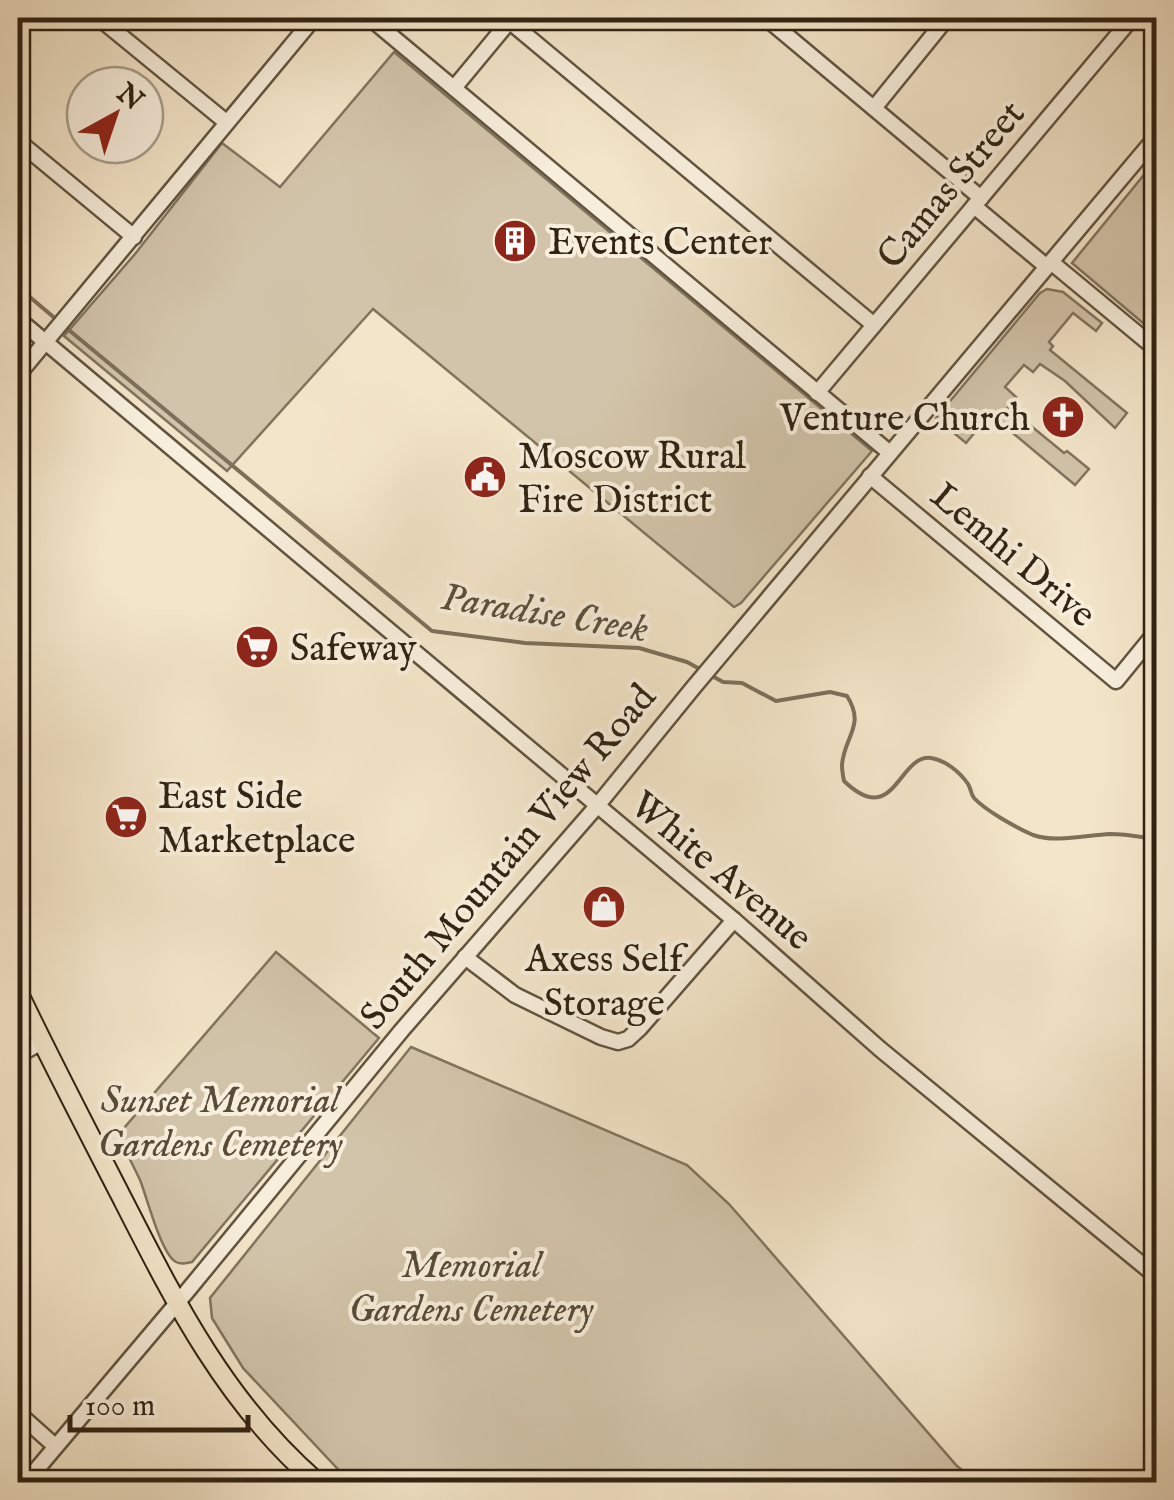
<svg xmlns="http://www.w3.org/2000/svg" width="1174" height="1500" viewBox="0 0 1174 1500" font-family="'IM FELL English',serif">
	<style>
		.green { fill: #d2c4aa; stroke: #81745e; stroke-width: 2.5 }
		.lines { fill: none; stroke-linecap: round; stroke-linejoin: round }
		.stream { stroke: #7d705b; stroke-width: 4 }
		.minor-casing { stroke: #615440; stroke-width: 19 }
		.major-casing { stroke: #302312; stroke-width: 22 }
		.minor { stroke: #f7eedc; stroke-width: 14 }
		.major { stroke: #f3e5c9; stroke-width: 18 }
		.labels { text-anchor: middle; stroke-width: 8; stroke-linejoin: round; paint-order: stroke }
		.street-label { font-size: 38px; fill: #302312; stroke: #f7eedc }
		.poi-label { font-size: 38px; fill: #302312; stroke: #f7eedc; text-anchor: start }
		.park-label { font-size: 38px; font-style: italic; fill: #584b38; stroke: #f7eedc }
		.water-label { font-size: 40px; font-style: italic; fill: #5d503c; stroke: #f7eedc }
	</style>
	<rect width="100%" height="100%" fill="#f3e5c9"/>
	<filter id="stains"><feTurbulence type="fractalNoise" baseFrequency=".002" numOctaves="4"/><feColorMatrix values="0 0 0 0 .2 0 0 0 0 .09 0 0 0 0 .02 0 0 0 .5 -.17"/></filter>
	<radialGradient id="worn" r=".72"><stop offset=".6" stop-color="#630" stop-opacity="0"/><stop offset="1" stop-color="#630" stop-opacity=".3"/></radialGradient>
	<!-- green -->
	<g class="green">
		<path d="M394,52L872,451L741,603L734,607L373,309L227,471L64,336L135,254L222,143L280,187Z"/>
		<path d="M1156,160V334L1072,263Z"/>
		<path d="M1047,289L1063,292L1102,323L1096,331L1073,313L1049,342L1053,346L1050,350L1127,413L1115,428L1065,381L1040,364L1033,372L1024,365L1005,387L1016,397L1008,407L1064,453L1067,451L1089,469L1075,485L990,414L966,443L936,418L1040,293Z"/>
		<path d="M276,952L379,1038L192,1262C186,1263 182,1265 176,1262C161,1254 147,1197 140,1180C133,1165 125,1150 118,1135Z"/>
		<path d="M411,1047L687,1165L729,1204L957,1466L977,1482H350L243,1368L212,1318L210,1298Z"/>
	</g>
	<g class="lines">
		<!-- stream -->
		<g class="stream">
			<path d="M18,287L57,320"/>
			<path d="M64,326L432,631L525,643L639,648L687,662L723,682L742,683L776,701L830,692L847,696C866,726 844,736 842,765C842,771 843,776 844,781C895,830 898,754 931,758C945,760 960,772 968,784C972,791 970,792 974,798C986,811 1017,828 1033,835C1055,843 1087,835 1110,834C1126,834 1141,837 1156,839"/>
		</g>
		<!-- minor casing -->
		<g class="minor-casing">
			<g id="minor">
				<path d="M99,18L226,122"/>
				<path d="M370,18L890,453"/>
				<path d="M766,18L981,198"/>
				<path d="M509,21L874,325"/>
				<path d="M454,88L512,18"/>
				<path d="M874,108L947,18"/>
				<path d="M18,141L134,237"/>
				<path d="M974,206L1047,267"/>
				<path d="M1051,262L1156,349"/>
				<path d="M18,319L734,920L880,1049L1156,1276"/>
				<path d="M18,375L314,18"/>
				<path d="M817,393L1132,18"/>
				<path d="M870,476L1116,681L1156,632"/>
				<path d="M465,957L515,995L601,1037L618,1042L628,1039L640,1028L734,920"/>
				<path d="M18,1055L42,1042"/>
				<path d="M18,1413L55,1446"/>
				<path d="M26,1482L189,1289L402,1030L597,806L693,688L1156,137"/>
			</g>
		</g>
		<!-- major casing -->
		<g class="major-casing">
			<path id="major" d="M18,992C51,1061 86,1128 121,1196C174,1300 226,1404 317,1482"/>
		</g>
		<!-- minor -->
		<use href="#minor" class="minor"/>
		<!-- major -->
		<use href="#major" class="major"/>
	</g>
	<!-- icons -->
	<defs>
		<g id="building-disc" transform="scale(2.25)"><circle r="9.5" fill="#8f2418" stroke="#f7eedc"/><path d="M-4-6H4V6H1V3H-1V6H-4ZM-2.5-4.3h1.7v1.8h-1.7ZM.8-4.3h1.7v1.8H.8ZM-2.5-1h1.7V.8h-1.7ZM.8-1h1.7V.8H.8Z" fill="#fff"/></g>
		<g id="church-disc" transform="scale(2.25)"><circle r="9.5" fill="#8f2418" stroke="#f7eedc"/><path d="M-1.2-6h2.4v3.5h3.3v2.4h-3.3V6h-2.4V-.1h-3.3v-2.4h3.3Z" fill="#fff"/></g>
		<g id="civic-disc" transform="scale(2.25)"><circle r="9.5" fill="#8f2418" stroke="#f7eedc"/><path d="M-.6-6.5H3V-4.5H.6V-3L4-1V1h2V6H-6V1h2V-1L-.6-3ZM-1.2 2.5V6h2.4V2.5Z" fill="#fff"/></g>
		<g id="supermarket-disc" transform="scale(2.25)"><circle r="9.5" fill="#8f2418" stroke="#f7eedc"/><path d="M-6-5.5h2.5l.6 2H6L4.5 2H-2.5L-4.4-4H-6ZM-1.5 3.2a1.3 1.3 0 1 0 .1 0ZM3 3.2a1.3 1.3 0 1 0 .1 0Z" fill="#fff"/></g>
		<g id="shop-disc" transform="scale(2.25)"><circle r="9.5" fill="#8f2418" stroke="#f7eedc"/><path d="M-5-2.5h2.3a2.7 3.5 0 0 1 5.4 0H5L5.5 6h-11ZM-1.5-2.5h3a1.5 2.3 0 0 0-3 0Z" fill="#fff"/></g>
	</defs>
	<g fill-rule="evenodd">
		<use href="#building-disc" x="515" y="241"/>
		<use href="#church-disc" x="1063" y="417"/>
		<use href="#civic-disc" x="485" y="477"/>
		<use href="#supermarket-disc" x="257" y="647"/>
		<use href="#supermarket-disc" x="126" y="817"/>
		<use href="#shop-disc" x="604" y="907"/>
	</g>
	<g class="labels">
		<!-- street labels -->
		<g class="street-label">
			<text transform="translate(950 184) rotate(-50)" y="13">Camas Street</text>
			<text transform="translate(1014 554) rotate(40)" y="13">Lemhi Drive</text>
			<text transform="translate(507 856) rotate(-50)" y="13">South Mountain View Road</text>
			<text transform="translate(722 870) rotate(40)" y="13">White Avenue</text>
		</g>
		<!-- poi labels -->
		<g class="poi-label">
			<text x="548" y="254">Events Center</text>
			<text x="1030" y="430" text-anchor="end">Venture Church</text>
			<text x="518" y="468">Moscow Rural<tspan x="518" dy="44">Fire District</tspan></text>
			<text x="290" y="660">Safeway</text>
			<text x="158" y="808">East Side<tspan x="158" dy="44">Marketplace</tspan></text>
			<text x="604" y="971" text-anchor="middle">Axess Self<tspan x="604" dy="44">Storage</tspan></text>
		</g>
		<!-- park labels -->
		<g class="park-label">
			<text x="220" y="1112">Sunset Memorial<tspan x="220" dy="44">Gardens Cemetery</tspan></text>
			<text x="471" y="1277">Memorial<tspan x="471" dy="44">Gardens Cemetery</tspan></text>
		</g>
		<!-- water labels -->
		<g class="water-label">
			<text transform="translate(545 611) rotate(9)" y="14">Paradise Creek</text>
		</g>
	</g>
	<!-- margin -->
	<rect width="1174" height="1500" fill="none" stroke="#f3e5c9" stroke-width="60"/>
	<rect x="20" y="20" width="1134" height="1460" fill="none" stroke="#302312" stroke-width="5"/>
	<rect x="30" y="30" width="1114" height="1440" fill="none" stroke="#302312" stroke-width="2.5"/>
	<!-- north arrow -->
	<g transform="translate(115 115) rotate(40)"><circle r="48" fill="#f7eedc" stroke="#a79d8b" stroke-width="2.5"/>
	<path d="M0-8L18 38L0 25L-18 38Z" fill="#8f2418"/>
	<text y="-15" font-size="28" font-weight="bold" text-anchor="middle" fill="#302312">N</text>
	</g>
	<!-- scale -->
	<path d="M70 1415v15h178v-15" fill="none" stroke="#302312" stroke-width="5"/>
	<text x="85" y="1415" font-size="30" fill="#302312" stroke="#f7eedc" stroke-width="8" paint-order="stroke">100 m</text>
	<rect width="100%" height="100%" filter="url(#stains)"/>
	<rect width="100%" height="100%" fill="url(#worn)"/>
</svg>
